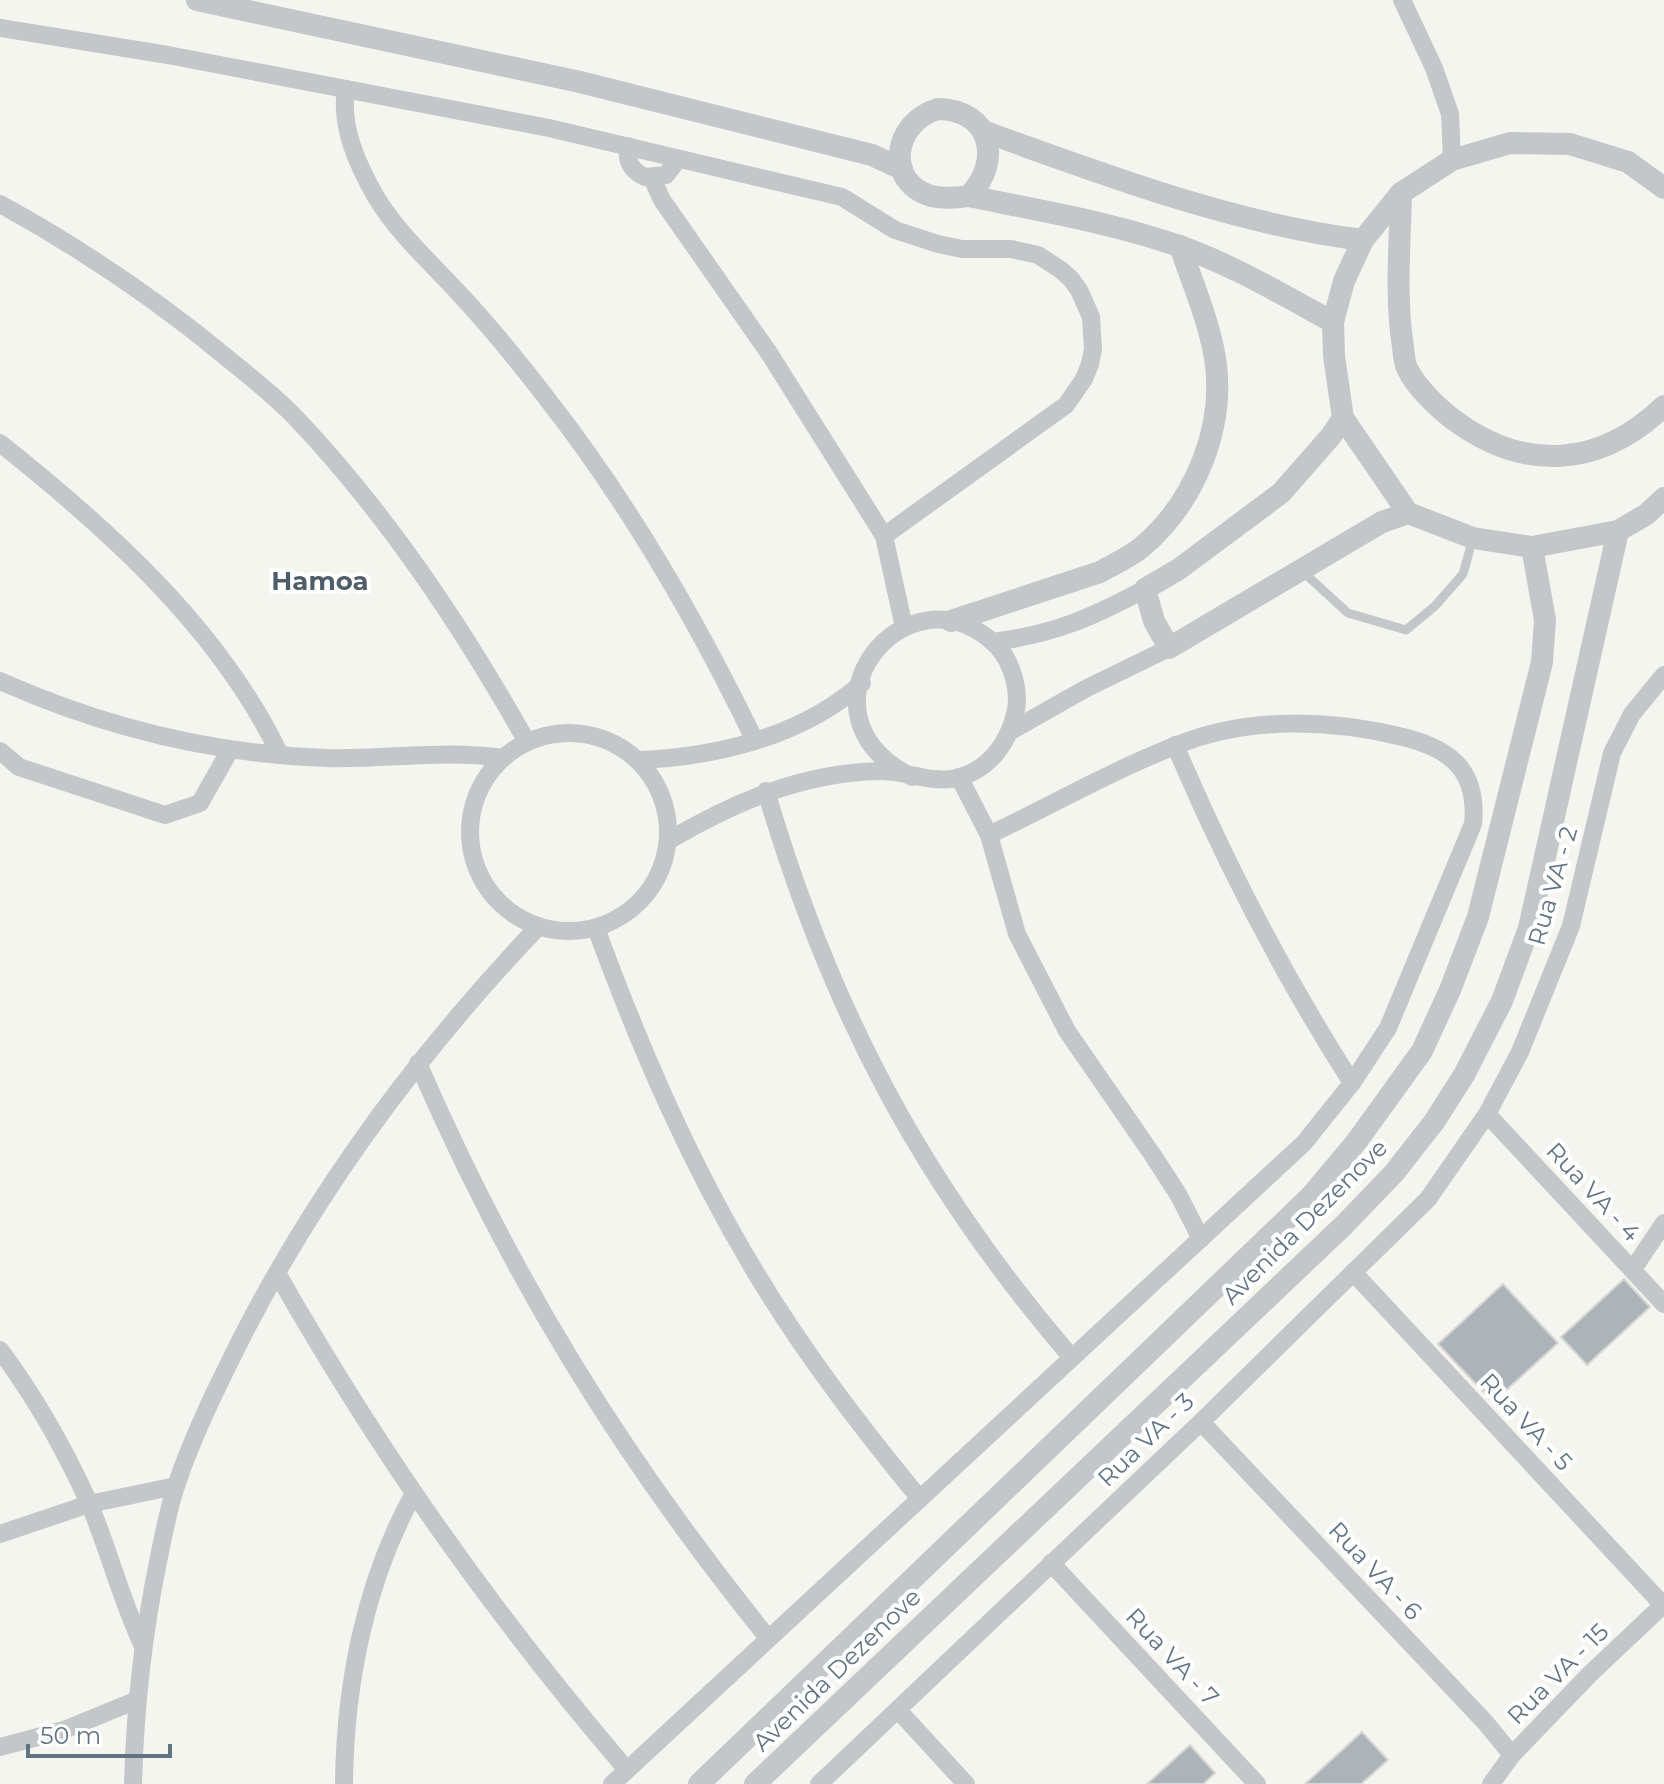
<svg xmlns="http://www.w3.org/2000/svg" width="1664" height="1784" viewBox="0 0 1664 1784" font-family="Montserrat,sans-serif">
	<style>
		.building { fill: #acb4b9; stroke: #d6d6d3; stroke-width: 2 }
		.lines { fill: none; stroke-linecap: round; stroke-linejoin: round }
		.service { stroke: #c3c7ca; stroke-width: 9 }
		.minor { stroke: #c3c7ca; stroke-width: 18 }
		.tertiary { stroke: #c3c7ca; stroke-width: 22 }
		.labels { text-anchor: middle; stroke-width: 8; stroke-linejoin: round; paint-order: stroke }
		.street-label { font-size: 24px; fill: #617484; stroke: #fff }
		.neighbourhood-label { font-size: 26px; font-weight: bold; fill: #4f5d68; stroke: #fff }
	</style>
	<rect width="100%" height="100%" fill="#f5f5f0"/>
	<!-- building -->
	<g class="building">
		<path d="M1624,1279L1650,1307L1587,1365L1561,1337Z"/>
		<path d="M1503,1284L1558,1343L1493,1402L1438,1344Z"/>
		<path d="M1362,1732L1388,1760L1361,1784H1305Z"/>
		<path d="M1190,1745L1215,1773L1203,1784H1147Z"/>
	</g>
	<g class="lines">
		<!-- service -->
		<path class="service" d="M1302,571L1348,613L1406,630L1435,606L1463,574L1473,538"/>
		<!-- minor -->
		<g class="minor">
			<path d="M1402,0L1434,68L1450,114L1452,160"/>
			<path d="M0,28L168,55L549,128L842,197L895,230L938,244L962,249H1011L1038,255L1061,270L1071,279L1079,290L1091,317L1093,349L1090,364L1084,379L1066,405L884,536"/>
			<path d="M346,89C340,126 357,164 376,197C397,232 427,259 455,289C488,324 519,362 548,400C631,506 697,621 755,741"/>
			<path d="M628,146C626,161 631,171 645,177L666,175L678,159"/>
			<path d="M652,178L662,200L769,353L884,536L904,627"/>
			<path d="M0,204C80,248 156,299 226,357C249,376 274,395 295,417C387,514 461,625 527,742"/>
			<path d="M0,443C108,529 220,629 280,755"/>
			<path d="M993,642C1054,634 1091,618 1145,589"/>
			<path d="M0,681C103,727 213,754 325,758C385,760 444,749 503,758"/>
			<path d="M1011,731L1085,689L1169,648"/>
			<circle cx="569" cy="832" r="99"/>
			<path d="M1175,745C1225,863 1283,975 1352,1083"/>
			<path d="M0,751L19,767L165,815L200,803L230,750"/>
			<path d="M638,760C717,757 803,736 862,683"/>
			<path d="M959,777L989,835L1017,934L1067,1031L1152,1154L1178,1194L1201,1239"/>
			<path d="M766,791C831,1012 922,1183 1072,1358"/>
			<path d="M668,841C734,802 802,773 879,771C906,770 929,784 957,778C989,770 1008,743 1015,714C1021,692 1012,662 997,646C907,558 784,713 912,777"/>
			<path d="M596,928C640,1048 690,1164 756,1273C804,1353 861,1427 920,1499"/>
			<path d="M418,1063C511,1278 621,1456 768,1638"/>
			<path d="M1487,1114L1664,1304"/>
			<path d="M1633,1269L1664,1223"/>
			<path d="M1353,1272L1663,1605"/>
			<path d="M277,1273C380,1454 491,1611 627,1770"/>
			<path d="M0,1350C35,1397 65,1450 89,1503C109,1550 121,1600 143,1646"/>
			<path d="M1201,1422L1485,1722L1512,1755"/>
			<path d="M0,1534L89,1504L176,1486"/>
			<path d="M1051,1563L1257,1784"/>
			<path d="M898,1710L966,1784"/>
			<path d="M0,1747L64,1730L137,1700"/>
			<path d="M133,1784C135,1709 143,1635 158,1562C163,1537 168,1510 176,1486C193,1435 218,1385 242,1337C320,1185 420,1051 538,927"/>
			<path d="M344,1784C345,1685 365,1582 413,1495"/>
			<path d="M612,1784L1304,1143L1352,1083L1388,1028L1473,824C1478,773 1453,750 1407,738C1333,719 1247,716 1175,746C1111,771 1050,806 989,835"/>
			<path d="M819,1784L1201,1422L1428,1199L1487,1114L1520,1052L1571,926L1612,753L1632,714L1664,675"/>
			<path d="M1491,1784L1512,1755L1590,1674L1664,1604"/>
		</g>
		<!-- tertiary -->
		<g class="tertiary">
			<path d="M197,0L580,82L872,155L902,169"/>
			<path d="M938,109C991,110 1003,160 969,196C957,198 944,199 931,196C884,182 893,122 938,109Z"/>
			<path d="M983,131C1105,175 1234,224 1363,240"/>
			<path d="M1664,188L1628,162L1570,144L1510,143L1452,160L1401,193L1363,240L1344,281L1333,322L1334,356L1343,418L1408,513L1473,538L1532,547L1618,531L1647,514L1664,498"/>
			<path d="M1401,193C1400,245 1395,296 1403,347C1404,354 1404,364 1408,370C1416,387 1439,409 1454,420C1524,472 1600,468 1664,406"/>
			<path d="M969,196C1040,211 1110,222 1179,246C1233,265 1283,295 1333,322"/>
			<path d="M1343,418L1331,436L1281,493L1179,569L1145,589L1154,621L1169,648L1382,522L1408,513"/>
			<path d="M951,621L1100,572C1114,564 1130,557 1142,547C1195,502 1226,427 1215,358C1209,321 1192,282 1180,246"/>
			<path d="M699,1784L1311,1196L1357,1141L1422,1051L1450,990L1478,917L1542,662L1545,620L1532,547"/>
			<path d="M755,1784L1344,1225L1394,1173L1434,1122L1464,1075L1502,1001L1529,928L1618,531"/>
		</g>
	</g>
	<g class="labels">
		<!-- street labels -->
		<g class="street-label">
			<text transform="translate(1553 886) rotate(-74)" y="8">Rua VA - 2</text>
			<text transform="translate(1593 1192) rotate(47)" y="8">Rua VA - 4</text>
			<text transform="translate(1305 1222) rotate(-45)" y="8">Avenida Dezenove</text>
			<text transform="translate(1526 1422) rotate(47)" y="8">Rua VA - 5</text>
			<text transform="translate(1146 1440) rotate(-44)" y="8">Rua VA - 3</text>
			<text transform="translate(1375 1571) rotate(47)" y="8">Rua VA - 6</text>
			<text transform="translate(1172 1657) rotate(47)" y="8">Rua VA - 7</text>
			<text transform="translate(837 1670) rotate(-44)" y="8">Avenida Dezenove</text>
			<text transform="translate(1558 1674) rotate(-45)" y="8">Rua VA - 15</text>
		</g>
		<!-- neighbourhood labels -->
		<g class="neighbourhood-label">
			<text x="320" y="590">Hamoa</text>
		</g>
	</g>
	<!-- scale -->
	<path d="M28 1744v12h142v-12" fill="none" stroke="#617484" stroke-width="4"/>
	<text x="40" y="1744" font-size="24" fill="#617484" stroke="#ffffff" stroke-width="6" paint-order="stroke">50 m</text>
</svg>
